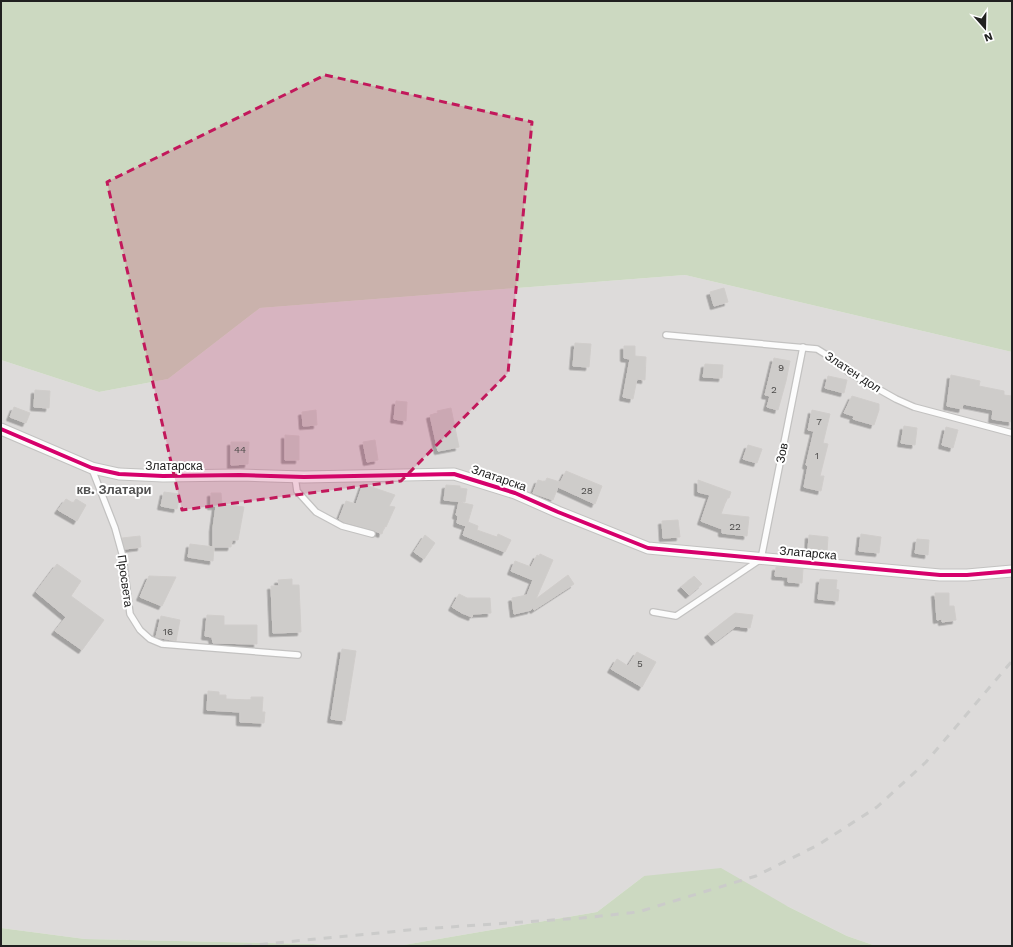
<svg xmlns="http://www.w3.org/2000/svg" width="1013" height="947" viewBox="0 0 1013 947" font-family="'Work Sans',sans-serif">
	<style>
		.residential { fill: #dddbda }
		.forest { fill: #ccd9c1 }
		.building { fill: #ceccca; stroke: #d0cdcb; filter: url(#shadow) }
		.lines { fill: none; stroke-linecap: round; stroke-linejoin: round }
		.lane-casing { stroke: #c3c2c1; stroke-width: 8 }
		.street-casing { stroke: #c3c2c1; stroke-width: 13 }
		.lane { stroke: #fcfcfc; stroke-width: 5.5 }
		.street { stroke: #fcfcfc; stroke-width: 11 }
		.rail { stroke: #cbcbca; stroke-width: 3; stroke-dasharray: 8 8; stroke-linecap: butt }
		.cycleway-casing { stroke: #fff; stroke-width: 6 }
		.cycleway { stroke: #d6006c; stroke-width: 4 }
		.marked { fill: #c2185b; fill-opacity: 0.2; stroke: #c2185b; stroke-width: 3; stroke-dasharray: 8 5; stroke-linejoin: round }
		.labels { text-anchor: middle; stroke-width: 4; stroke-linejoin: round; paint-order: stroke }
		.number-label { font-size: 10px; fill: #4c4b4a }
		.street-label { font-size: 12px; fill: #202020; stroke: #fff }
		.neighbourhood-label { font-size: 13px; font-weight: bold; fill: #535353; stroke: #fff }
	</style>
	<defs>
		<filter id="shadow"><feDropShadow dx="-3.5" dy="3.5" stdDeviation="0" flood-color="#0004"/></filter>
	</defs>
	<rect width="100%" height="100%" fill="#edebe9"/>
	<!-- residential -->
	<path class="residential" d="M685,275L1012,352V946H876L847,936L787,906L644,876L597,912L398,946H336L313,944L85,939L1,928V360L99,392L168,379L260,308Z"/>
	<!-- forest -->
	<g class="forest">
		<path d="M1,1H1012V352L685,275L260,308L168,379L99,392L1,360Z"/>
		<path d="M721,868L787,906L847,936L876,946H398L597,912L644,876Z"/>
		<path d="M1,928L85,939L313,944L336,946H1Z"/>
	</g>
	<!-- building -->
	<g class="building">
		<path d="M724,288L728,302L714,306L710,292Z"/>
		<path d="M575,343L591,344L589,367L573,366Z"/>
		<path d="M624,346H635V356L646,357L645,380L637,379L633,399L623,397L630,359L624,358Z"/>
		<path d="M774,358L790,361L786,381L778,410L767,407L770,396L765,395Z"/>
		<path d="M705,364L723,365L722,378L703,377Z"/>
		<path d="M951,375L980,381L979,386L1004,391V395L1012,396V422L992,419L993,410L963,404L962,409L947,406Z"/>
		<path d="M828,376L847,380L844,393L825,388Z"/>
		<path d="M35,390L50,391L49,408L34,407Z"/>
		<path d="M852,396L879,404V410L874,425L853,419L854,416L844,413Z"/>
		<path d="M396,401L407,402L406,421L394,419Z"/>
		<path d="M14,407L30,413L26,423L10,417Z"/>
		<path d="M451,408L459,447L438,451L430,415L438,413L437,411Z"/>
		<path d="M316,410L317,425L303,426L302,412Z"/>
		<path d="M812,410L830,414L823,443L828,444L820,476H824L821,491L804,487L808,466L806,465L814,431L808,430Z"/>
		<path d="M904,426L917,428L915,445L901,443Z"/>
		<path d="M946,427L958,430L953,448L942,445Z"/>
		<path d="M285,435L299,436V460H285Z"/>
		<path d="M375,440L378,460L367,462L363,442Z"/>
		<path d="M231,442H249L248,464L231,465Z"/>
		<path d="M748,445L762,449L757,463L743,459Z"/>
		<path d="M566,471L602,486L595,504L558,487Z"/>
		<path d="M547,478L560,482L553,500L533,493L538,480L545,482Z"/>
		<path d="M698,480L731,492L729,498H727L721,514L749,517L747,536L722,533V529L701,521L710,495L698,492Z"/>
		<path d="M363,484L395,495L389,506L395,507L386,527L384,526L382,534L373,530L344,522L339,519L346,501L356,504Z"/>
		<path d="M446,485L460,486V488L467,489L465,502L444,500Z"/>
		<path d="M164,492L180,494L177,509L161,506Z"/>
		<path d="M211,493H221L222,504L244,507L238,540H232L231,547H213V528L216,506H211Z"/>
		<path d="M66,499L73,503L76,499L86,505L77,521L58,510Z"/>
		<path d="M459,502L473,505L468,522L478,526L477,530L497,537L498,534L511,540L505,552L463,535L466,526L457,523L458,516L456,515Z"/>
		<path d="M678,520L680,537L663,538L662,521Z"/>
		<path d="M861,534L881,537L879,553L859,551Z"/>
		<path d="M425,535L435,543L424,559L414,552Z"/>
		<path d="M809,535L828,537L827,552L808,551Z"/>
		<path d="M140,536L141,547L125,549L122,538Z"/>
		<path d="M917,539L929,540L928,555L915,553Z"/>
		<path d="M190,544L214,547L213,561L188,557Z"/>
		<path d="M540,554L553,560L536,599L568,575L574,584L534,610L532,607L531,610L514,614L512,598L527,595L533,580L511,571L515,561L531,567L537,555L539,556Z"/>
		<path d="M57,564L81,581L71,596L104,620L82,650L55,631L66,617L36,592Z"/>
		<path d="M776,567L803,569L802,583L788,582V577L775,576Z"/>
		<path d="M149,576L176,577L162,606L140,597Z"/>
		<path d="M694,576L702,584L689,595L681,587Z"/>
		<path d="M292,579V585H299L301,632L273,633L271,586H279L278,580Z"/>
		<path d="M820,579L837,580L836,589L839,590L838,601L818,599Z"/>
		<path d="M935,593H949V606H954L956,620L942,622V619L937,620Z"/>
		<path d="M459,594L467,598H490L491,613L473,614L472,617L462,613L452,607Z"/>
		<path d="M735,613L753,615L750,628L736,626L715,642L708,634Z"/>
		<path d="M207,615L224,616V625H257V644L213,643L212,637L205,636Z"/>
		<path d="M161,616L180,620L176,641L156,637Z"/>
		<path d="M342,649L356,651L345,721L331,719Z"/>
		<path d="M637,652L656,662L642,687L611,669L617,659L628,666Z"/>
		<path d="M208,691L219,692V695H226V699L251,700V697H263L262,712H265L264,723L240,722V712L207,710Z"/>
	</g>
	<g class="lines">
		<!-- lane casing -->
		<g class="lane-casing">
			<g id="lane">
				<path d="M666,335L817,349L838,362L848,372L896,399L914,407L1012,433"/>
				<path d="M92,469L115,528L123,557L130,614L140,630L150,639L162,644L298,655"/>
				<path d="M295,477L297,491L316,512L342,526L372,534"/>
				<path d="M653,612L676,616L761,559L803,347"/>
			</g>
		</g>
		<!-- street casing -->
		<g class="street-casing">
			<path id="street" d="M1,429L92,468L119,474L163,476L240,475L304,477L454,474L515,493L558,512L648,548L940,575H967L1012,571"/>
		</g>
		<!-- lane -->
		<use href="#lane" class="lane"/>
		<!-- street -->
		<use href="#street" class="street"/>
		<!-- rail -->
		<path class="rail" d="M244,946L420,929L582,918L638,912L756,876L818,845L877,807L926,762L1012,661"/>
		<!-- cycleway casing -->
		<g class="cycleway-casing">
			<path id="cycleway" d="M1,429L92,468L119,474L163,476L240,475L304,477L454,474L515,493L558,512L648,548L940,575H967L1012,571"/>
		</g>
		<!-- cycleway -->
		<use href="#cycleway" class="cycleway"/>
	</g>
	<!-- marked area -->
	<path class="marked" d="M325,75L532,122L508,373L401,481L182,510L107,182Z"/>
	<g class="labels">
		<!-- number labels -->
		<g class="number-label">
			<text x="781" y="371">9</text>
			<text x="774" y="393">2</text>
			<text x="819" y="425">7</text>
			<text x="240" y="453">44</text>
			<text x="817" y="459">1</text>
			<text x="587" y="494">28</text>
			<text x="735" y="530">22</text>
			<text x="168" y="635">16</text>
			<text x="640" y="667">5</text>
		</g>
		<!-- street labels -->
		<g class="street-label">
			<text transform="translate(853 372) rotate(33)" y="4">Златен дол</text>
			<text transform="translate(782 453) rotate(-79)" y="4">Зов</text>
			<text x="174" y="470">Златарска</text>
			<text transform="translate(499 478) rotate(19)" y="4">Златарска</text>
			<text transform="translate(808 553) rotate(5)" y="4">Златарска</text>
			<text transform="translate(125 581) rotate(82)" y="4">Просвета</text>
		</g>
		<!-- neighbourhood labels -->
		<g class="neighbourhood-label">
			<text x="114" y="494">кв. Златари</text>
		</g>
	</g>
	<!-- border -->
	<rect width="1013" height="947" fill="none" stroke="#202020" stroke-width="4"/>
	<!-- north arrow -->
	<g transform="translate(985 28) rotate(160)" stroke="#ffffff" stroke-width="3" paint-order="stroke">
	<path d="M0-3L7 15L0 10L-7 15Z" fill="#202020"/>
	<text y="-6" font-size="11" font-weight="bold" text-anchor="middle" fill="#202020">N</text>
	</g>
</svg>
